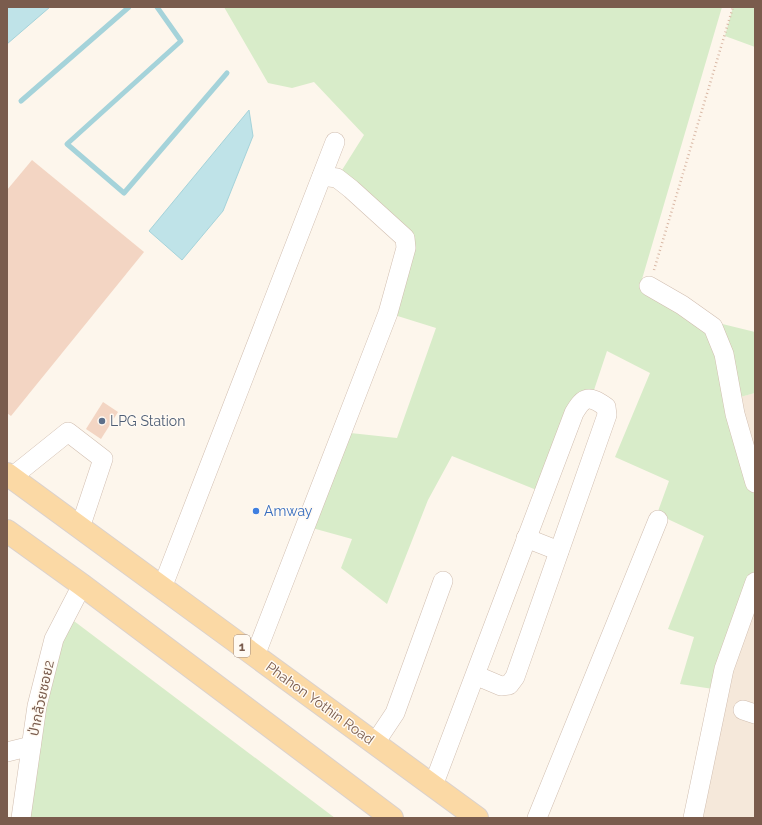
<svg xmlns="http://www.w3.org/2000/svg" width="762" height="825" viewBox="0 0 762 825" font-family="Raleway,'Noto Sans Thai',sans-serif">
	<style>
		.residential { fill: #f5e8da }
		.green { fill: #d8ecc9 }
		.water { fill: #bfe3e8; stroke: #a5d3da }
		.lines { fill: none; stroke-linecap: round; stroke-linejoin: round }
		.stream { stroke: #a5d3da; stroke-width: 5 }
		.building { fill: #f3d5c3 }
		.minor-casing { stroke: #d1beb0; stroke-width: 20 }
		.major-casing { stroke: #dad1cd; stroke-width: 24 }
		.path { stroke: #d9b8a5; stroke-width: 2.5; stroke-dasharray: 1 3; stroke-linecap: butt }
		.minor { stroke: #fff; stroke-width: 19 }
		.major { stroke: #fbd9a5; stroke-width: 22 }
		.service-dot { fill: #5c6f8a; stroke: #fffaf3; stroke-width: 1.5 }
		.shop-dot { fill: #3f7fe0; stroke: #fffaf3; stroke-width: 1.5 }
		.labels { text-anchor: middle; stroke-width: 3; stroke-linejoin: round; paint-order: stroke }
		.shield { fill: #fffaf3; stroke: #a28b7f; stroke-width: 1 }
		.shield-label { font-size: 13px; font-weight: bold; fill: #7a5c4d }
		.service-label { font-size: 14px; fill: #4e5e75; stroke: #fffaf3; text-anchor: start }
		.shop-label { font-size: 14px; fill: #366cbe; stroke: #fffaf3; text-anchor: start }
		.street-label { font-size: 14px; fill: #7a5c4d; stroke: #fffaf3 }
	</style>
	<rect width="100%" height="100%" fill="#fdf6ec"/>
	<!-- residential -->
	<g class="residential">
		<path d="M755,393V482L732,399Z"/>
		<path d="M755,585V818H692Z"/>
	</g>
	<!-- green -->
	<g class="green">
		<path d="M224,7H722L640,286L702,319L755,332V393L733,399L755,493V578L720,690L680,684L694,637L668,629L704,536L657,514L669,481L615,457L650,373L607,351L591,399L544,493L452,456L428,500L387,604L341,568L352,539L305,526L341,432L397,438L436,328L388,313L405,238L337,178L364,135L314,82L292,88L268,83Z"/>
		<path d="M733,7H755V47L725,36Z"/>
		<path d="M66,615L335,818H21Z"/>
	</g>
	<!-- water -->
	<g class="water">
		<path d="M7,7H50L7,44Z"/>
		<path d="M249,110L253,136L223,211L182,260L149,231Z"/>
	</g>
	<g class="lines">
		<!-- stream -->
		<g class="stream">
			<path d="M157,7L181,41L67,144L124,193L227,73"/>
			<path d="M21,101L129,7"/>
		</g>
	</g>
	<!-- building -->
	<g class="building">
		<path d="M32,160L144,252L11,416L7,413V190Z"/>
		<path d="M103,402L118,412L101,439L86,429Z"/>
	</g>
	<g class="lines">
		<!-- minor casing -->
		<g class="minor-casing">
			<g id="minor">
				<path d="M649,286L682,305L713,327L724,354L735,414L755,483"/>
				<path d="M12,477L68,432L103,459L80,528"/>
				<path d="M526,538L559,551"/>
				<path d="M162,588L335,142"/>
				<path d="M255,656L388,313L406,248L405,238L351,189L337,178L322,176"/>
				<path d="M743,710L755,714"/>
				<path d="M375,743L395,713L443,581"/>
				<path d="M7,752L31,746"/>
				<path d="M433,786L574,413C584,396 589,395 606,407L607,415L515,677L509,685L501,686L475,675"/>
				<path d="M21,818L37,706L54,639L82,585"/>
				<path d="M537,818L658,520"/>
				<path d="M693,818L724,669L755,582"/>
			</g>
		</g>
		<!-- major casing -->
		<g class="major-casing">
			<g id="major">
				<path d="M7,474L477,818"/>
				<path d="M7,531L82,585L392,818"/>
			</g>
		</g>
		<!-- path -->
		<path class="path" d="M654,270L733,7"/>
		<!-- minor -->
		<use href="#minor" class="minor"/>
		<!-- major -->
		<use href="#major" class="major"/>
	</g>
	<!-- markers -->
	<circle class="service-dot" cx="102" cy="421" r="4"/>
	<circle class="shop-dot" cx="256" cy="511" r="4"/>
	<g class="labels">
		<!-- shield labels -->
		<rect class="shield" x="234" y="635" width="16" height="22" rx="3"/>
		<g class="shield-label">
			<text x="242" y="651">1</text>
		</g>
		<!-- service labels -->
		<g class="service-label">
			<text x="110" y="426">LPG Station</text>
		</g>
		<!-- shop labels -->
		<g class="shop-label">
			<text x="264" y="516">Amway</text>
		</g>
		<!-- street labels -->
		<g class="street-label">
			<text transform="translate(41 698) rotate(-78)" y="5">ป่ากล้วยซอย2</text>
			<text transform="translate(320 703) rotate(36)" y="5">Phahon Yothin Road</text>
		</g>
	</g>
	<!-- border -->
	<rect width="762" height="825" fill="none" stroke="#7a5c4d" stroke-width="16"/>
</svg>
